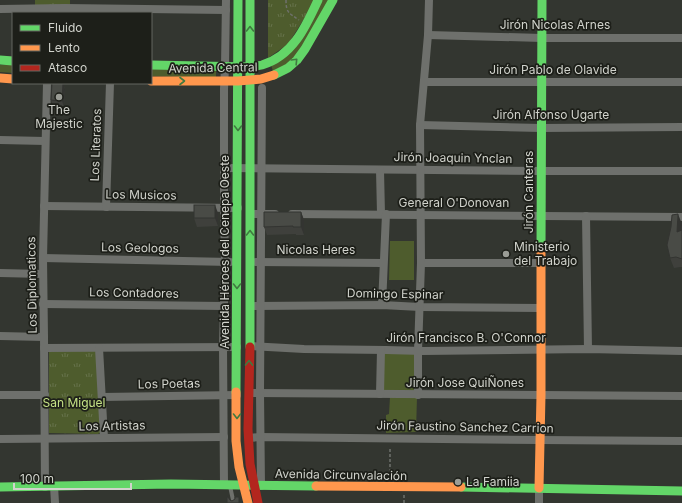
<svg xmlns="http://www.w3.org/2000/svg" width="682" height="503" viewBox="0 0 682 503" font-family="Inter,sans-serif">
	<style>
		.green { fill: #4e5c2d }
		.park { fill: url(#park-tufts) }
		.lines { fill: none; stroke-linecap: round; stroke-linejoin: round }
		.path { stroke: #6f716c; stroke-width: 1.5; stroke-dasharray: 3 2; stroke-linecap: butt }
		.lane { stroke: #6e706c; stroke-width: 4 }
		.street { stroke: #6e706c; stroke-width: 8 }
		.fast { stroke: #63d668; stroke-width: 9 }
		.slow { stroke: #ff974d; stroke-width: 9 }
		.jam { stroke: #b3261e; stroke-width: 9 }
		.wall { fill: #3f403c }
		.shaded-wall { fill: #333431 }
		.building { fill: #494b46; stroke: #333431 }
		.oneway { stroke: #407a40 }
		.poi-dot { fill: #9a9c95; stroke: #1d1f19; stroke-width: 1.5 }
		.labels { text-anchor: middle; stroke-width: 3.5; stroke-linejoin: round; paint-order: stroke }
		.street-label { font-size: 12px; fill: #d1d3cc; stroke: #1d1f19 }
		.poi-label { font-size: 12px; fill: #d1d3cc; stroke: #1d1f19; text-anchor: start }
		.park-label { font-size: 12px; fill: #c5e286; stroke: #1d1f19 }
	</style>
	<defs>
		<pattern id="park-tufts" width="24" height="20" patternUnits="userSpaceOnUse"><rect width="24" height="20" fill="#4e5c2d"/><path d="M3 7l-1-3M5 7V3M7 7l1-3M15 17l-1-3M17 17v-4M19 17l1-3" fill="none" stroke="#66724a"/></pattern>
	</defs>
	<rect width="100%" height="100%" fill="#333630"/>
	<!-- green -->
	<g class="green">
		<path d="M322,0H329L298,54L290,63L273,71L271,65Z"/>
		<path d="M0,65H13V73L0,72Z"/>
		<path d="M151,69L216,70V78L151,76Z"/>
		<path d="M390,241H414V280H389Z"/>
		<path d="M384,351L418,352L417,393L384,392Z"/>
		<path d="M390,397H417L416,432L386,433V415L389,414Z"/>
	</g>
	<!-- park -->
	<g class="park">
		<path d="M35,0H70V5L35,7Z"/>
		<path d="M268,0H316L288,44L268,58Z"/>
		<path d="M49,351H97L101,432L98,434L49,433Z"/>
	</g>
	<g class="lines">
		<!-- path -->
		<g class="path">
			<path d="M286,0C286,13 289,13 299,20"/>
			<path d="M390,477V447"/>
			<path d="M404,495V503"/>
		</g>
		<!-- lane -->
		<path class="lane" d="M230,486L233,500"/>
		<!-- street -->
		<g class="street">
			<path d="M0,9L65,8L226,10"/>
			<path d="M428,35L542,38H682"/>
			<path d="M424,82H682"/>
			<path d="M420,125L541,128L682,127"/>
			<path d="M0,140L45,141"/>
			<path d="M224,168L541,171H682"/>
			<path d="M380,170L381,214"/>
			<path d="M44,206L238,208"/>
			<path d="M106,207L110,83"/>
			<path d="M250,214H275"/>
			<path d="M292,214L682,217"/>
			<path d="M586,216L588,349"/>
			<path d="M43,258L230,262"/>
			<path d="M256,262L383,263"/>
			<path d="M421,263H542"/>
			<path d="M0,273L43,274"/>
			<path d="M43,304L224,306"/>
			<path d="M382,305L386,214"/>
			<path d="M255,306L382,305L420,307L541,308"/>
			<path d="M0,336L44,337"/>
			<path d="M250,346L304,349L386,350L423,351L588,349L682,351"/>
			<path d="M44,348L237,347"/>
			<path d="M99,348L104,438"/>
			<path d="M249,393L541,395L682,396"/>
			<path d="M380,394L381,350"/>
			<path d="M0,395H45"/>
			<path d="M418,395V351L421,263L420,125L428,35L429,0"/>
			<path d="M102,397L237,395"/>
			<path d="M249,438L260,437L540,440L682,441"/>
			<path d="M0,439L224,437"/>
			<path d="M224,485L223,347L225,261L224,208V89L225,67L226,0"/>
			<path d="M54,486L55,503"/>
			<path d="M261,486L260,393L262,88"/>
			<path d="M45,487L44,337L43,258L47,83"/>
			<path d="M539,503V488"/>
		</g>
		<!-- fast -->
		<g class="fast">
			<path d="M250,0V347"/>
			<path d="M0,60L13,61"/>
			<path d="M151,65L250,67C254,66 258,66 262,65C293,56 306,26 318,0"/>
			<path d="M274,75L288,68L297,60L305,49L333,0"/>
			<path d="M541,248L542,0"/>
			<path d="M236,392L238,0"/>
			<path d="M0,487L171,484L316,486"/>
			<path d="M461,487L682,491"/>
		</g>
		<!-- slow -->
		<g class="slow">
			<path d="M0,78L13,79"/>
			<path d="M151,81H238L261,79L274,75"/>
			<path d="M236,392V441L239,467L248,503"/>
			<path d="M316,486L461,487"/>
			<path d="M539,488L541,395V248"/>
		</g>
		<!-- jam -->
		<path class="jam" d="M250,347L248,429L250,464L258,503"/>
	</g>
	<!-- wall -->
	<g class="wall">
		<path d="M63,83L65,89L64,107L53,106L51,100Z"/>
		<path d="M301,212L304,220V235H296V234L267,235L264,227Z"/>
		<path d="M218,213V226L197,227L194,218Z"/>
		<path d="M682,224V267H680L674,268L670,258Z"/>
	</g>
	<!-- shaded-wall -->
	<g class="shaded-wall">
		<path d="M63,83L65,89L64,107L62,101Z"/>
		<path d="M215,205L218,213V226L215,218Z"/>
		<path d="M301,212L304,220V235L301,227Z"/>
		<path d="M678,214L682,224L681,242L677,232Z"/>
	</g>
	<!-- building -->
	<g class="building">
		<path d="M52,83H63L62,101L51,100Z"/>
		<rect x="194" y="205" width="21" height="13"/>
		<path d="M264,212H301V227H293V226L264,227Z"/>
		<path d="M678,214L677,232L682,230V259L676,257L670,258L667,245L671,227L672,215Z"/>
		<path d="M227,497H228L230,500L232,501L235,499V497H239V503H227Z"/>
	</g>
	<!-- one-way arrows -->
	<defs><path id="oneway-chevron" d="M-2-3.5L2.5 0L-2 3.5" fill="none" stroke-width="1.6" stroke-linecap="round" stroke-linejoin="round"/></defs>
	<g class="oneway">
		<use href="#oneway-chevron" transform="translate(250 29) rotate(-90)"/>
		<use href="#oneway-chevron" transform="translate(295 61) rotate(-46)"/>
		<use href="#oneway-chevron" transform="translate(182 81)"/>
		<use href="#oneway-chevron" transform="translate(238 128) rotate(90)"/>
		<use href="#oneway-chevron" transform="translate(250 233) rotate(-90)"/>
		<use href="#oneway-chevron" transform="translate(237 286) rotate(90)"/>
		<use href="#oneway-chevron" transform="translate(249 363) rotate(-89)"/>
		<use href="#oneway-chevron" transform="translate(237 416) rotate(90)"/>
	</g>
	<!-- markers -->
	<g class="poi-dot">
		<circle cx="59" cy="97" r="4"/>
		<circle cx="506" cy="254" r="4"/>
		<circle cx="458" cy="482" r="4"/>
	</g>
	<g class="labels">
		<!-- street labels -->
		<g class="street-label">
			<text x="555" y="29">Jirón Nicolas Arnes</text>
			<text transform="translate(213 68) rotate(-1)" y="4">Avenida Central</text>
			<text x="553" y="74">Jirón Pablo de Olavide</text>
			<text x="551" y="119">Jirón Alfonso Ugarte</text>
			<text transform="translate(96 145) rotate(-88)" y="4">Los Literatos</text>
			<text transform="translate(453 158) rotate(1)" y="4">Jirón Joaquin Ynclan</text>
			<text transform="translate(529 192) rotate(-90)" y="4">Jirón Canteras</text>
			<text transform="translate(141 195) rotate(1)" y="4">Los Musicos</text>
			<text x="454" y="207">General O'Donovan</text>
			<text transform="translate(140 248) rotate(1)" y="4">Los Geologos</text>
			<text x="316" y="254">Nicolas Heres</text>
			<text transform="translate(225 252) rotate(-90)" y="4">Avenida Héroes del Cenepa Oeste</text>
			<text transform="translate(32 285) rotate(-91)" y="4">Los Diplomaticos</text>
			<text transform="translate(134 293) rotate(1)" y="4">Los Contadores</text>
			<text transform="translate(395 294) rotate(1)" y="4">Domingo Espinar</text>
			<text x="466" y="342">Jirón Francisco B. O'Connor</text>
			<text x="465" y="387">Jirón Jose QuiÑones</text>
			<text transform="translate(169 384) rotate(-1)" y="4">Los Poetas</text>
			<text transform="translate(112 426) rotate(-1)" y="4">Los Artistas</text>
			<text transform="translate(465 427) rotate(1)" y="4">Jirón Faustino Sanchez Carrion</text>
			<text transform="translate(341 475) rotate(1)" y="4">Avenida Circunvalación</text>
		</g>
		<!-- poi labels -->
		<g class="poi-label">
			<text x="59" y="114" text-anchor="middle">The<tspan x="59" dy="14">Majestic</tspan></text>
			<text x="514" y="251">Ministerio<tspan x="514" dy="14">del Trabajo</tspan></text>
			<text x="466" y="486">La Famiia</text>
		</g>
		<!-- park labels -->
		<g class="park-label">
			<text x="74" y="407">San Miguel</text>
		</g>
	</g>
	<!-- legend -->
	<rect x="12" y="12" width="140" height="72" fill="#1d1f19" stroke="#656761"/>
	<rect x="20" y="25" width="20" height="6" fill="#63d668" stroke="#656761"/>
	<text x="48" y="32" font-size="12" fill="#d1d3cc">Fluido</text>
	<rect x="20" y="45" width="20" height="6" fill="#ff974d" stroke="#656761"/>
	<text x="48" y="52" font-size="12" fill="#d1d3cc">Lento</text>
	<rect x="20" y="65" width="20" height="6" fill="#b3261e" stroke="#656761"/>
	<text x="48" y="72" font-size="12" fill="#d1d3cc">Atasco</text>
	<!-- scale -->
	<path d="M14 483v6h117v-6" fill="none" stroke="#d1d3cc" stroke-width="2"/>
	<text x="20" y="483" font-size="12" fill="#d1d3cc" stroke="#1d1f19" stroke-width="3" paint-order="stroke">100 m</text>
</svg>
